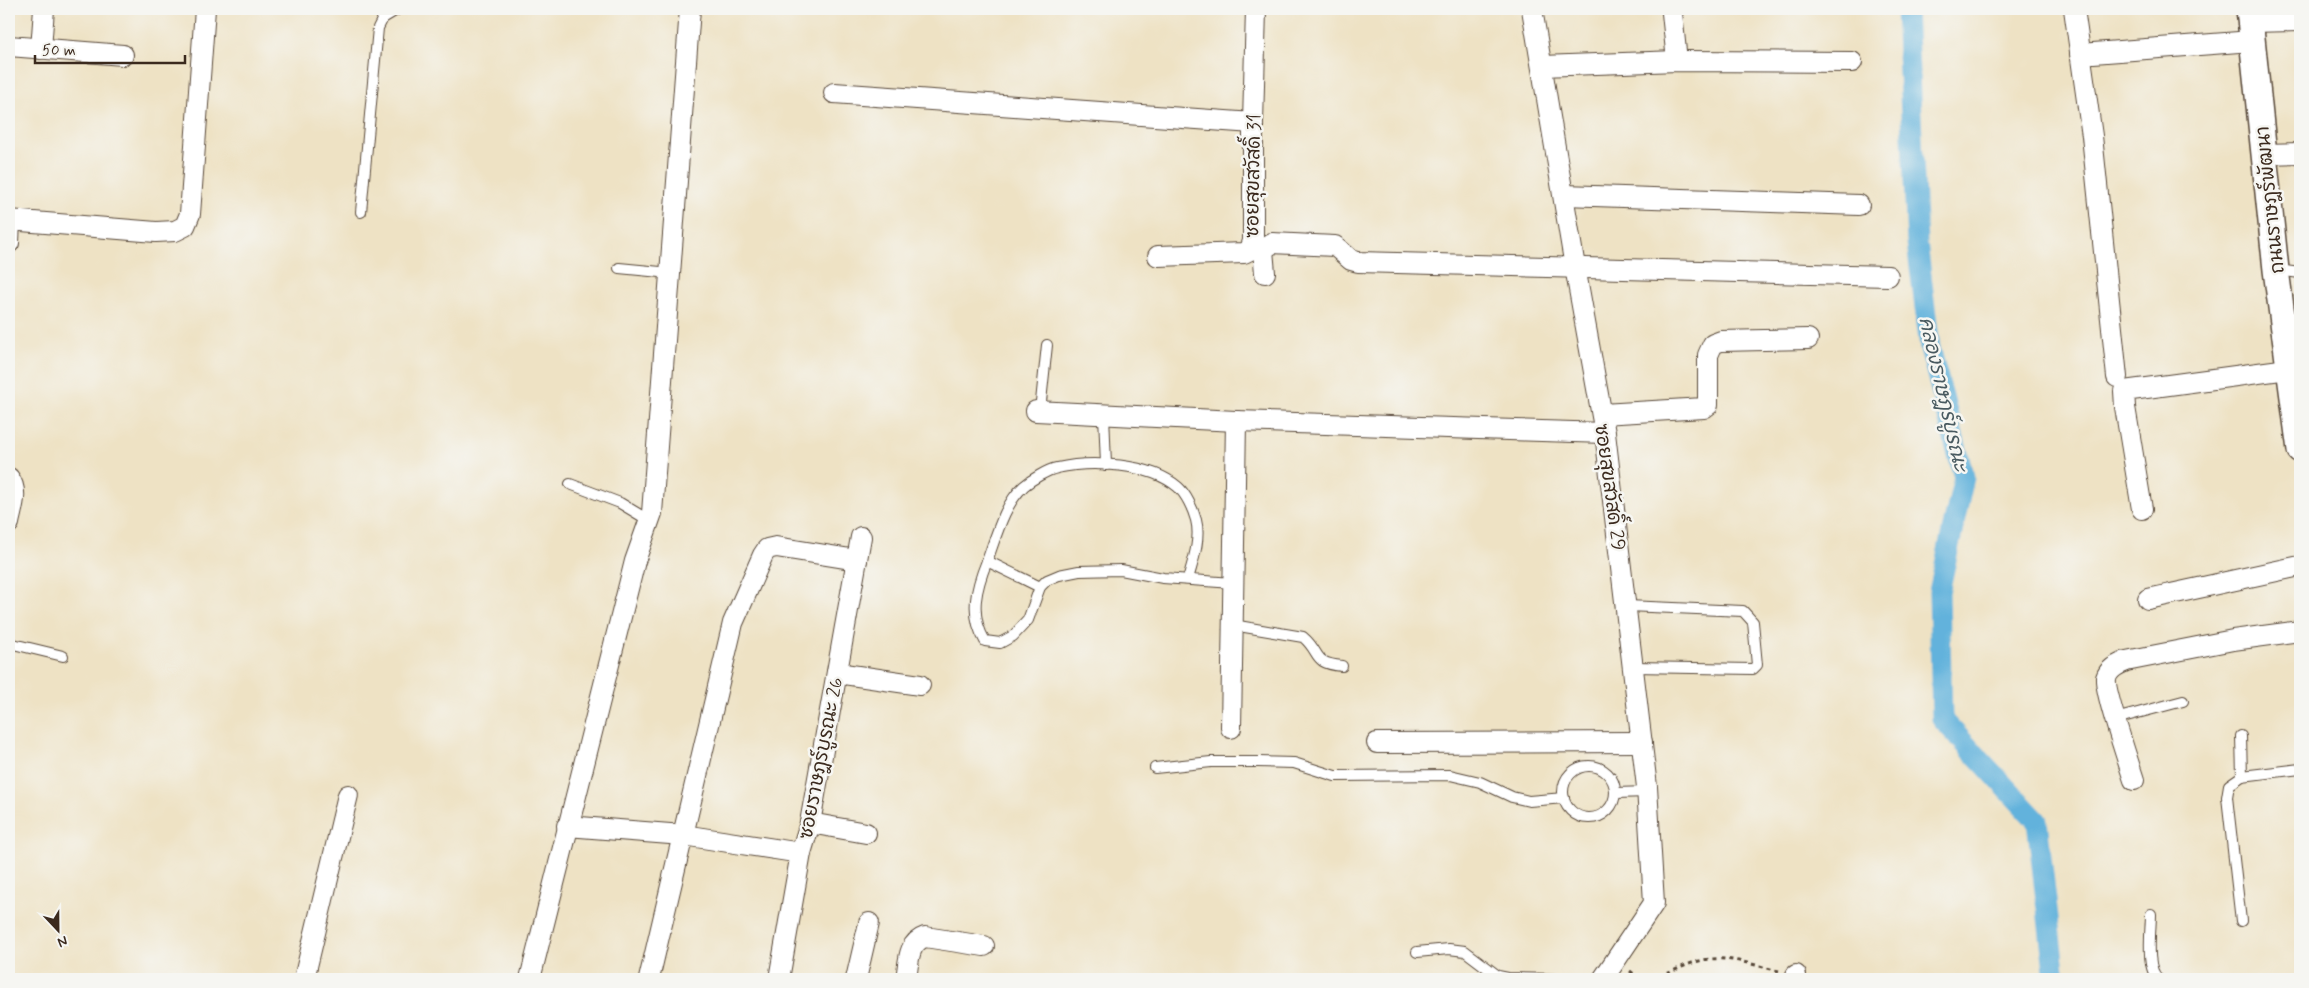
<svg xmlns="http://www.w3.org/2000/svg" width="2309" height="988" viewBox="0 0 2309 988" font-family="Mynerve,'Playpen Sans Thai',sans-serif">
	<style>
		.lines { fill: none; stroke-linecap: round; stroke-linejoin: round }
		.canal { stroke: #62b2dc; stroke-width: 21 }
		.service-casing { stroke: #564637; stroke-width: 12 }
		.minor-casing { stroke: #564637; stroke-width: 22 }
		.tertiary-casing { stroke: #564637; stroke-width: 28 }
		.path { stroke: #564637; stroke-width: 3; stroke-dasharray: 4 4; stroke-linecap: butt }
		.service { stroke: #fff; stroke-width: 10 }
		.minor { stroke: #fff; stroke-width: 20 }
		.tertiary { stroke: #fff; stroke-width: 25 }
		.labels { text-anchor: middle; stroke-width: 5; stroke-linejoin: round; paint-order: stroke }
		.street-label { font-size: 19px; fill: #3b2a1e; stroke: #f6f6f2 }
		.water-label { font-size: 20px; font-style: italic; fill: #495a60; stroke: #f6f6f2 }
	</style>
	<rect width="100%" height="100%" fill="#f6f6f2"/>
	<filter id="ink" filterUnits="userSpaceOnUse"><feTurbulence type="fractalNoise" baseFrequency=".02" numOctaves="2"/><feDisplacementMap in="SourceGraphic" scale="10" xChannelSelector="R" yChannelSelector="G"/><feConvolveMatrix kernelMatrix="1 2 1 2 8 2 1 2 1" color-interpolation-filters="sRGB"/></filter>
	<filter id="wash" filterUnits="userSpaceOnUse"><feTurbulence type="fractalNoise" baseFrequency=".0096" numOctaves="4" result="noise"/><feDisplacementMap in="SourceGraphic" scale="20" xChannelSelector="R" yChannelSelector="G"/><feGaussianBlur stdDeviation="1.12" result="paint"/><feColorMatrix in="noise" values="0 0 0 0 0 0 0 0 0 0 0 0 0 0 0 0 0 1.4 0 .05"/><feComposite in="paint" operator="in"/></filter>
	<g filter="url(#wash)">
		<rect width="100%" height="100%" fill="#eee2c4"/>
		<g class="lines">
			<!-- canal -->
			<path class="canal" d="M1906,9L1917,243L1930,348L1964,477L1939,592L1942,719L2037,821L2055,979"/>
		</g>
	</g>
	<g filter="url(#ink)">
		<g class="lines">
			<!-- service casing -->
			<g class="service-casing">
				<g id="service">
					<path d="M361,212L378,28L383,18L398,9"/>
					<path d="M619,268L671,273"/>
					<path d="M2277,270L2300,273"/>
					<path d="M1040,411L1047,345"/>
					<path d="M1104,414L1106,465"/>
					<path d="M570,484L620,503L650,521"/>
					<path d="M987,561L1040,587"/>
					<path d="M1188,579C1193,561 1201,539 1196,520C1193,509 1186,494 1178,487C1150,463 1091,460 1057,468C1047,470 1031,480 1024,486C1004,504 996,537 987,561C976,588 969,614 985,641L1000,643L1013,636L1028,620L1040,587L1047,580L1059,575L1079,571L1121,570L1163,578L1233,583"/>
					<path d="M1627,606L1743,611L1753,622L1757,665L1753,669L1633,667"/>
					<path d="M1233,625L1303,637C1322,653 1311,663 1342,666"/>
					<path d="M9,643L63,656"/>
					<path d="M2115,719L2183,701"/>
					<path d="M2241,736L2242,776"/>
					<circle cx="1589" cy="792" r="26"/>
					<path d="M1155,768L1211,762H1258L1294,763L1335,776L1450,775L1480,782L1512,797L1529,801L1564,798"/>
					<path d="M1616,793L1647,792"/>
					<path d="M2151,914C2151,930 2145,970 2159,979"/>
					<path d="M2241,921L2227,797L2229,785L2242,776L2300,769"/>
					<path d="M1417,952L1449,949L1465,951L1498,976L1508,978L1557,979"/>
				</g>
			</g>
			<!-- minor casing -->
			<g class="minor-casing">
				<g id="minor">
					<path d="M1532,9L1575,267L1605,433L1647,787L1654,903L1603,979"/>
					<path d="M1673,9L1672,13L1677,61"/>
					<path d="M2074,9L2092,136L2117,377"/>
					<path d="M2251,22L2300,21"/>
					<path d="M9,46L123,55"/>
					<path d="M41,49L44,9"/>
					<path d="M2080,54L2252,41"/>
					<path d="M1542,66L1677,61L1852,62"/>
					<path d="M834,93L1253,123"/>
					<path d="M2264,154L2300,153"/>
					<path d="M1564,195L1859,205"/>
					<path d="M9,220L156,232L175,231L185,226L190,214L205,9"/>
					<path d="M9,243L10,220"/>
					<path d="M1158,256L1244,253L1250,250L1253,241V123L1256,9"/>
					<path d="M1265,273L1263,250L1272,243L1335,246L1351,260L1358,262L1888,276"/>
					<path d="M1036,411L1236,421L1605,433"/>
					<path d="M1602,414L1704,408L1708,405V355L1713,344L1721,341L1808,339"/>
					<path d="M9,478C19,491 12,508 9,523"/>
					<path d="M2142,509L2125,407L2124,391L2288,369"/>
					<path d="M2148,599L2300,566"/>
					<path d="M837,673L920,685"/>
					<path d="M1231,728L1236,421"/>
					<path d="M1377,743L1642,742"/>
					<path d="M2134,780C2129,764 2104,690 2106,678C2109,668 2118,665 2126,661L2233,640L2300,631"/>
					<path d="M810,823L866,833"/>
					<path d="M567,826L683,835L801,853"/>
					<path d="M1796,975V979"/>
					<path d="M304,979L348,795"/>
					<path d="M530,979L635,561L652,513L690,9"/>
					<path d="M649,979L733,623L763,555L767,549L776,547L857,560"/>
					<path d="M779,979L801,853L810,823L861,537"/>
					<path d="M856,979L869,923"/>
					<path d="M906,979C909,963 907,943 925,937L984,946"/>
				</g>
			</g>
			<!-- tertiary casing -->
			<g class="tertiary-casing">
				<path id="tertiary" d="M2249,9L2276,270L2300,450"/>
			</g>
			<!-- path -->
			<g class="path">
				<path d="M1630,971L1639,978L1644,979"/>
				<path d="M1652,979C1668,975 1682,965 1699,961C1725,954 1753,965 1779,971"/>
			</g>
			<!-- service -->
			<use href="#service" class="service"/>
			<!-- minor -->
			<use href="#minor" class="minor"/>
			<!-- tertiary -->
			<use href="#tertiary" class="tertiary"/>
		</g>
	</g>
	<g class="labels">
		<!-- street labels -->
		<g class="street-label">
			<text transform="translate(1252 176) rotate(-89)" y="7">ซอยสุขสวัสดิ์ 31</text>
			<text transform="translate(2269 200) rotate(-96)" y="7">ถนนราษฎร์พัฒนา</text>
			<text transform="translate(1611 487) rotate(82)" y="7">ซอยสุขสวัสดิ์ 29</text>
			<text transform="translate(820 758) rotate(-79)" y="7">ซอยราษฎร์บูรณะ 26</text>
		</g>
		<!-- water labels -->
		<g class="water-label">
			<text transform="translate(1944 394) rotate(77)" y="7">คลองราษฎร์บูรณะ</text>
		</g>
	</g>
	<!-- margin -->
	<rect width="2309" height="988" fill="none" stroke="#f6f6f2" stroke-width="30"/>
	<!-- north arrow -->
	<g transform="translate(58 930) rotate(158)" stroke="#f6f6f2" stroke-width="4" paint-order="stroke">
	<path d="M0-4L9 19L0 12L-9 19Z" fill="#3b2a1e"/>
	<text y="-8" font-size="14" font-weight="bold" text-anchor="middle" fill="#3b2a1e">N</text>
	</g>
	<!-- scale -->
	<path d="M35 55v8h150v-8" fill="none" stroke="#3b2a1e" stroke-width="2.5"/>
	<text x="42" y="55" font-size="15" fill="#3b2a1e" stroke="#f6f6f2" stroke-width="4" paint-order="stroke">50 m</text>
</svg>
